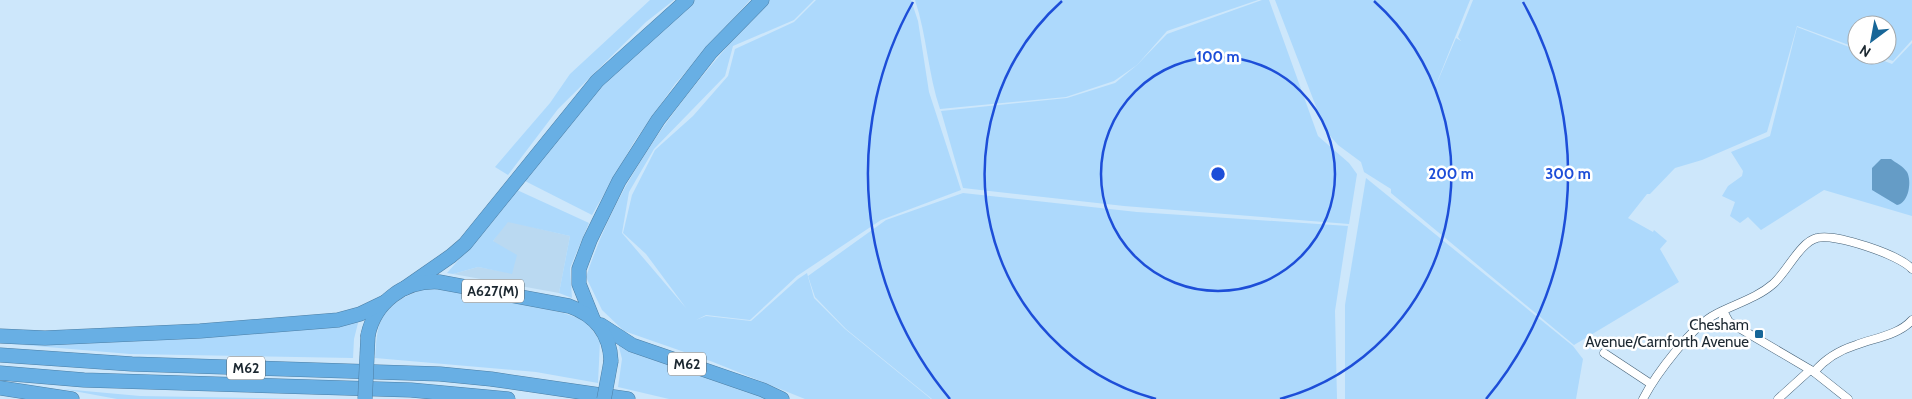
<svg xmlns="http://www.w3.org/2000/svg" width="1912" height="399" viewBox="0 0 1912 399" font-family="Cabin,sans-serif">
	<style>
		.built { fill: #bad9f1 }
		.green { fill: #add9fc }
		.water { fill: #659cc6 }
		.lines { fill: none; stroke-linecap: round; stroke-linejoin: round }
		.minor-casing { stroke: #446076; stroke-width: 9 }
		.motorway-casing { stroke: #4d7fa5; stroke-width: 15 }
		.minor { stroke: #fff; stroke-width: 8 }
		.motorway { stroke: #68afe4; stroke-width: 14 }
		.motorway-bridge-casing { stroke: #4d7fa5; stroke-width: 15; stroke-linecap: butt }
		.motorway-bridge { stroke: #68afe4; stroke-width: 14 }
		.ring { fill: none; stroke: #1d4ed8; stroke-width: 2.5 }
		.poi-dot { fill: #176698; stroke: #fff; stroke-width: 2 }
		.labels { text-anchor: middle; stroke-width: 5; stroke-linejoin: round; paint-order: stroke }
		.shield { fill: #fff; stroke: #5f686e; stroke-width: 1 }
		.shield-label { font-size: 14px; font-weight: bold; fill: #1b2730 }
		.poi-label { font-size: 15px; fill: #1b2730; stroke: #fff; text-anchor: end }
		.centre { fill: #1d4ed8; stroke: #fff; stroke-width: 2.5 }
		.ring-label { font-size: 15px; text-anchor: middle; font-weight: bold; fill: #1d4ed8; stroke: #fff; stroke-width: 5; stroke-linejoin: round; paint-order: stroke }
	</style>
	<rect width="100%" height="100%" fill="#cde7fb"/>
	<!-- built -->
	<path class="built" d="M507,221L570,236L559,293L453,274L478,267L512,273L493,241Z"/>
	<!-- green -->
	<g class="green">
		<path d="M650,0H674L646,22L558,109L508,175L495,167L550,103L570,74Z"/>
		<path d="M695,0H750L675,84L634,142L592,215L523,180L580,108L641,47Z"/>
		<path d="M769,0H814L794,20L733,46L725,76L654,149L629,192L622,233L686,308L646,254L623,233L632,195L655,150L693,116L728,76L735,49L794,22L816,0H911L918,21L929,92L961,190L881,220L797,276L750,320L706,315L696,320L706,316L751,321L798,279L807,273L814,298L845,329L931,399H805L713,362L624,331L602,310L586,277C622,167 692,84 769,0Z"/>
		<path d="M915,0H1258L1167,31L1137,65L1114,81L1066,97L940,109C928,74 927,36 915,0Z"/>
		<path d="M1262,0H1269L1318,136L1349,163L1357,174L1349,224L1124,206L963,188L941,111L1067,98L1115,83L1137,65L1167,34Z"/>
		<path d="M1275,0H1470L1431,97L1456,38L1461,41L1458,37L1473,0H1912V40L1893,61L1876,55H1887V25H1857V48L1797,26L1767,132L1702,160L1675,168L1650,194H1647L1628,218L1653,232L1654,230L1667,241L1660,249L1679,282L1574,345L1391,193V189L1364,172L1361,162L1338,145L1325,130Z"/>
		<path d="M1797,27L1857,50V55H1869L1892,64L1912,43V216L1824,190L1761,230L1748,217L1740,223L1730,216L1735,202L1722,196L1728,186L1742,176L1743,171L1731,152L1770,136Z"/>
		<path d="M1366,178L1573,346L1583,359L1576,399H1345V305Z"/>
		<path d="M517,190L589,223L570,268L572,298L559,293L570,236L508,222L493,241L517,255L512,274L478,267L453,274L447,273L493,221Z"/>
		<path d="M963,193L1137,212L1348,226L1335,311L1337,399H932L846,329L815,297L808,276L886,220Z"/>
		<path d="M431,288L503,299L563,313L585,320L600,341L598,383L536,372L375,358C376,348 376,336 379,326C386,304 410,292 431,288Z"/>
		<path d="M359,319L354,339L353,358L130,354L0,343Z"/>
		<path d="M618,343L770,399H669L618,387L622,359Z"/>
		<path d="M63,389L140,396L304,399H117Z"/>
	</g>
	<!-- water -->
	<path class="water" d="M1881,159H1891C1896,163 1903,166 1907,172C1912,181 1909,203 1897,205L1872,190V168Z"/>
	<g class="lines">
		<!-- minor casing -->
		<g class="minor-casing">
			<g id="minor">
				<path d="M1723,311L1729,322L1814,372L1848,399"/>
				<path d="M1604,353L1651,384"/>
				<path d="M1814,372C1825,359 1840,350 1856,345C1874,338 1899,335 1912,320"/>
				<path d="M1643,399C1656,374 1692,326 1716,314C1735,304 1757,298 1773,284C1787,272 1800,242 1817,238C1835,233 1900,255 1912,269"/>
				<path d="M1778,399L1810,370"/>
			</g>
		</g>
		<!-- motorway casing -->
		<g class="motorway-casing">
			<g id="motorway">
				<path d="M405,288L451,256L465,244L597,81L687,0"/>
				<path d="M593,319L579,284V269L590,240L619,181L658,120L711,52L762,0"/>
				<path d="M601,325L632,345L763,390L782,399"/>
				<path d="M368,335C375,302 404,280 439,282L569,306C595,315 610,334 611,361"/>
				<path d="M0,336L45,338L200,331L338,320L360,314L385,302"/>
				<path d="M0,355L132,364L440,374L491,379L628,399"/>
				<path d="M0,373L84,380L411,390L508,399"/>
				<path d="M0,388L72,399"/>
			</g>
		</g>
		<!-- minor -->
		<use href="#minor" class="minor"/>
		<!-- motorway -->
		<use href="#motorway" class="motorway"/>
		<!-- motorway-bridge casing -->
		<g class="motorway-bridge-casing">
			<g id="motorway-bridge">
				<path d="M365,399L368,335"/>
				<path d="M604,399L611,361"/>
			</g>
		</g>
		<!-- motorway-bridge -->
		<use href="#motorway-bridge" class="motorway-bridge"/>
	</g>
	<!-- distance rings -->
	<g class="ring">
		<circle cx="1218" cy="174" r="117"/>
		<path d="M1156 399A233 233 0 0 1 1062 1M1374 1A233 233 0 0 1 1280 399"/>
		<path d="M950 399A350 350 0 0 1 913 2M1523 2A350 350 0 0 1 1486 399"/>
	</g>
	<!-- markers -->
	<rect class="poi-dot" x="1754" y="329" width="10" height="10" rx="2.5"/>
	<g class="labels">
		<!-- shield labels -->
		<g class="shield">
			<rect x="462" y="279.5" width="62" height="23" rx="4"/>
			<rect x="668" y="352.5" width="38" height="23" rx="4"/>
			<rect x="227" y="356.5" width="38" height="23" rx="4"/>
		</g>
		<g class="shield-label">
			<text x="493" y="296">A627(M)</text>
			<text x="687" y="369">M62</text>
			<text x="246" y="373">M62</text>
		</g>
		<!-- poi labels -->
		<g class="poi-label">
			<text x="1749" y="330">Chesham<tspan x="1749" dy="17">Avenue/Carnforth Avenue</tspan></text>
		</g>
	</g>
	<circle cx="1218" cy="174" r="8" class="centre"/>
	<g class="ring-label">
		<text x="1218" y="62">100 m</text>
		<text x="1451" y="179">200 m</text>
		<text x="1568" y="179">300 m</text>
	</g>
	<!-- north arrow -->
	<g transform="translate(1872 40) rotate(212)"><circle r="24" fill="#ffffff" stroke="#a4a9ac"/>
	<path d="M0-4L9 19L0 12L-9 19Z" fill="#176698"/>
	<text y="-8" font-size="14" font-weight="bold" text-anchor="middle" fill="#1b2730">N</text>
	</g>
</svg>
